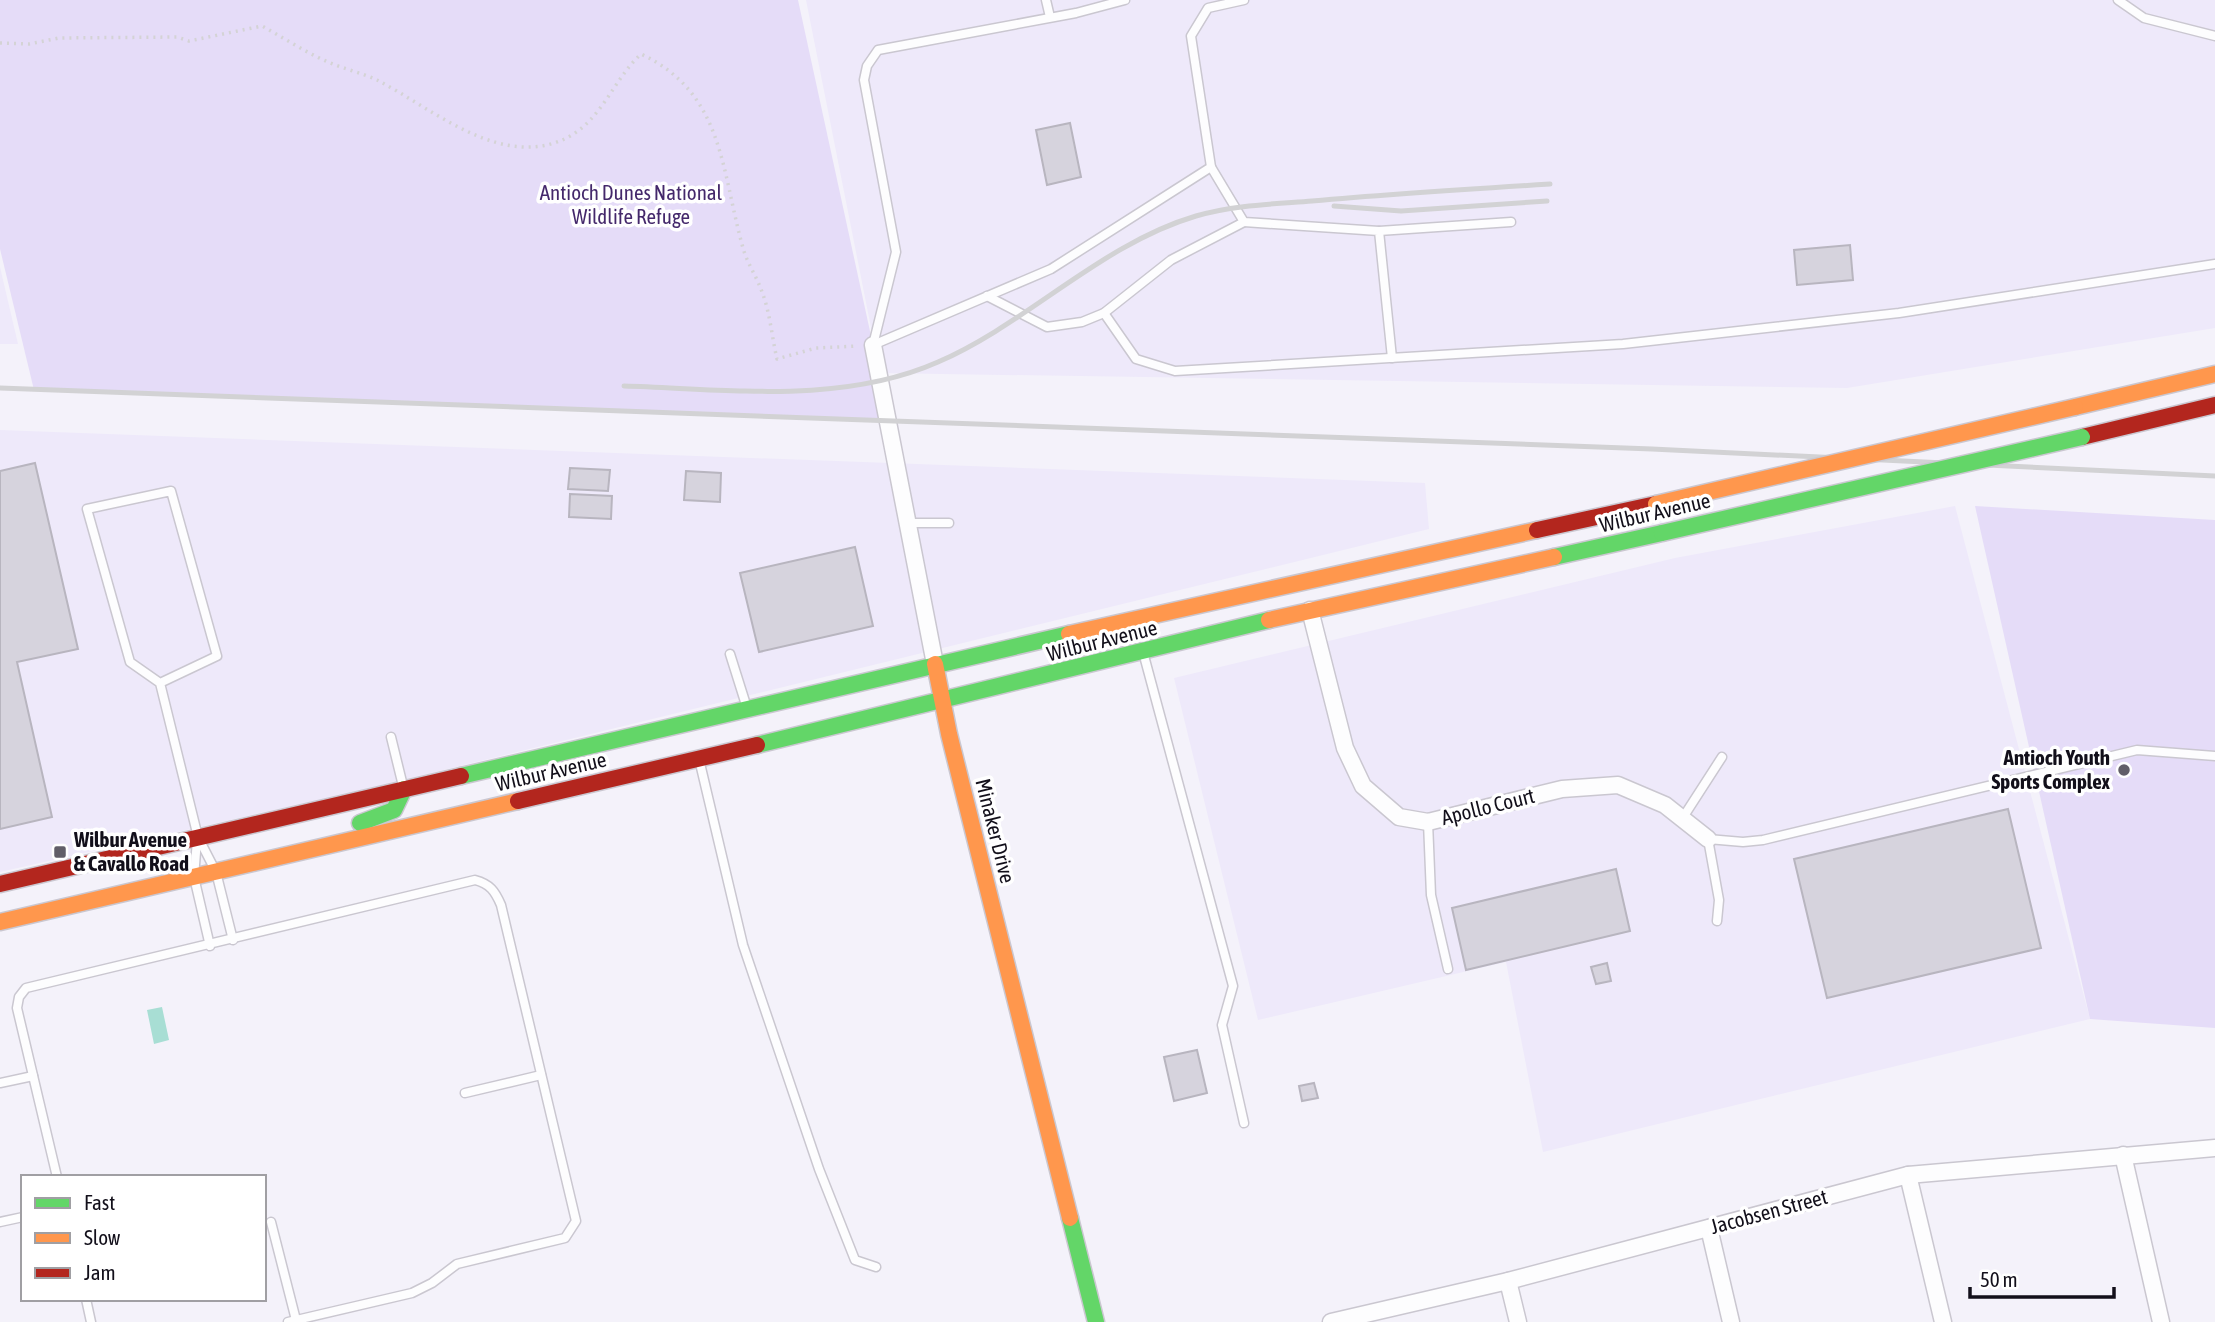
<svg xmlns="http://www.w3.org/2000/svg" width="2215" height="1322" viewBox="0 0 2215 1322" font-family="'Asap Condensed',sans-serif">
	<style>
		.built { fill: #eee9fa }
		.green { fill: #e5dcf8 }
		.water { fill: #a8ded4 }
		.building { fill: #d6d3dd; stroke: #b8b5bf; stroke-width: 2 }
		.lines { fill: none; stroke-linecap: round; stroke-linejoin: round }
		.lane-casing { stroke: #cac7d0; stroke-width: 11 }
		.street-casing { stroke: #cac7d0; stroke-width: 19 }
		.fast-casing { stroke: #cac7d0; stroke-width: 19 }
		.slow-casing { stroke: #cac7d0; stroke-width: 19 }
		.jam-casing { stroke: #cac7d0; stroke-width: 19 }
		.path { stroke: #d4d3d5; stroke-width: 3.5; stroke-dasharray: 2 5; stroke-linecap: butt }
		.lane { stroke: #fdfdfe; stroke-width: 8 }
		.street { stroke: #fdfdfe; stroke-width: 16 }
		.fast { stroke: #63d668; stroke-width: 16 }
		.slow { stroke: #ff974d; stroke-width: 16 }
		.jam { stroke: #b3261e; stroke-width: 16 }
		.rail { stroke: #d2d2d4; stroke-width: 5 }
		.fast-bridge-casing { stroke: #cac7d0; stroke-width: 19; stroke-linecap: butt }
		.slow-bridge-casing { stroke: #cac7d0; stroke-width: 19; stroke-linecap: butt }
		.fast-bridge { stroke: #63d668; stroke-width: 16 }
		.slow-bridge { stroke: #ff974d; stroke-width: 16 }
		.poi-dot { fill: #615e68; stroke: #fff; stroke-width: 2.5 }
		.labels { text-anchor: middle; stroke-width: 7; stroke-linejoin: round; paint-order: stroke }
		.park-label { font-size: 21px; fill: #44286b; stroke: #fff }
		.street-label { font-size: 21px; fill: #120f1a; stroke: #fff }
		.poi-label { font-size: 21px; font-weight: bold; fill: #120f1a; stroke: #fff; text-anchor: end }
	</style>
	<rect width="100%" height="100%" fill="#f4f2fa"/>
	<!-- built -->
	<g class="built">
		<path d="M806,0H2215V328L1847,388L880,373Z"/>
		<path d="M0,267L18,344H0Z"/>
		<path d="M0,430L1425,483L1429,529L354,792L0,872Z"/>
		<path d="M1955,506L2090,1019L1543,1152L1506,962L1258,1020L1174,678L1675,558Z"/>
	</g>
	<!-- green -->
	<g class="green">
		<path d="M0,0H798L873,345L885,421L34,390L0,249Z"/>
		<path d="M1975,506L2215,520V1028L2090,1019Z"/>
	</g>
	<!-- water -->
	<path class="water" d="M162,1007L169,1040L154,1044L147,1010Z"/>
	<!-- building -->
	<g class="building">
		<path d="M1070,123L1081,177L1047,185L1036,130Z"/>
		<path d="M1850,245L1853,280L1797,285L1794,250Z"/>
		<path d="M35,463L78,649L17,662L52,817L0,829V471Z"/>
		<path d="M570,468L610,470L608,491L568,489Z"/>
		<path d="M686,471L721,473L720,502L684,500Z"/>
		<path d="M570,494L612,496L611,519L569,517Z"/>
		<path d="M855,547L873,626L759,652L740,573Z"/>
		<path d="M2008,809L2041,948L1827,998L1794,859Z"/>
		<path d="M1616,869L1630,931L1466,970L1452,908Z"/>
		<path d="M1607,963L1611,981L1596,984L1591,967Z"/>
		<path d="M1197,1050L1207,1093L1174,1101L1164,1057Z"/>
		<path d="M1314,1083L1318,1098L1302,1101L1299,1086Z"/>
	</g>
	<g class="lines">
		<!-- lane casing -->
		<g class="lane-casing">
			<g id="lane">
				<path d="M1046,0L1050,17"/>
				<path d="M2118,0L2144,18L2215,36"/>
				<path d="M1211,167L1244,222L1379,231L1392,358"/>
				<path d="M1379,231L1511,222"/>
				<path d="M987,296L1047,327L1082,322L1104,313L1171,260L1244,222"/>
				<path d="M1104,313L1136,359L1175,371L1623,344L1899,313L2215,264"/>
				<path d="M873,345L1051,269L1211,167L1191,36L1208,8L1244,0"/>
				<path d="M873,345L896,252L864,80L867,66L878,50L1076,13L1125,0"/>
				<path d="M907,523H949"/>
				<path d="M1143,652L1233,986L1222,1025L1244,1123"/>
				<path d="M730,654L747,708"/>
				<path d="M160,683L217,656L171,491L87,509L130,662L160,683L198,837L216,872L233,940"/>
				<path d="M391,737L403,786"/>
				<path d="M699,759L743,945L819,1169L855,1260L876,1267"/>
				<path d="M1682,819L1722,757"/>
				<path d="M1428,822L1431,895L1448,969"/>
				<path d="M197,840L194,877L210,946"/>
				<path d="M1717,921L1719,900L1708,839L1743,842L1763,840L2137,750L2215,756"/>
				<path d="M0,1083L33,1076"/>
				<path d="M465,1093L541,1075"/>
				<path d="M57,1177L17,1008L19,997L26,988L475,880C490,884 495,891 501,905L576,1221L565,1238L457,1264L432,1283L412,1293L288,1322"/>
				<path d="M0,1222L23,1217"/>
				<path d="M271,1222L296,1320"/>
				<path d="M86,1299L91,1322"/>
			</g>
		</g>
		<!-- street casing -->
		<g class="street-casing">
			<g id="street">
				<path d="M873,345L935,664"/>
				<path d="M1310,610L1345,748L1363,786L1399,817L1428,822L1562,789L1618,785L1665,805L1708,839"/>
				<path d="M2123,1155L2161,1322"/>
				<path d="M1908,1175L1943,1322"/>
				<path d="M1709,1228L1731,1322"/>
				<path d="M1508,1281L1518,1322"/>
				<path d="M1331,1322L1508,1281L1908,1175L2215,1148"/>
			</g>
		</g>
		<!-- fast casing -->
		<g class="fast-casing">
			<g id="fast">
				<path d="M1554,557L1662,533"/>
				<path d="M757,745L1269,620"/>
				<path d="M461,776L1069,634"/>
				<path d="M360,823L394,810L404,789"/>
				<path d="M1070,1218L1096,1322"/>
			</g>
		</g>
		<!-- slow casing -->
		<g class="slow-casing">
			<g id="slow">
				<path d="M2075,407L2215,374"/>
				<path d="M1269,620L1554,557"/>
				<path d="M1069,634L1537,530"/>
				<path d="M935,664L949,734L1070,1218"/>
				<path d="M0,922L518,801"/>
			</g>
		</g>
		<!-- jam casing -->
		<g class="jam-casing">
			<g id="jam">
				<path d="M2082,437L2215,405"/>
				<path d="M1537,530L1656,504"/>
				<path d="M518,801L757,745"/>
				<path d="M0,884L461,776"/>
			</g>
		</g>
		<!-- path -->
		<path class="path" d="M0,43L29,44L59,38L177,37L189,41L262,26C284,38 305,52 328,62C344,69 362,73 377,80C434,109 505,174 572,135C603,116 615,78 641,54C724,93 721,170 743,248C747,263 757,277 762,292C770,312 772,338 777,359L816,348L858,346"/>
		<!-- lane -->
		<use href="#lane" class="lane"/>
		<!-- street -->
		<use href="#street" class="street"/>
		<!-- fast -->
		<use href="#fast" class="fast"/>
		<!-- slow -->
		<use href="#slow" class="slow"/>
		<!-- jam -->
		<use href="#jam" class="jam"/>
		<!-- rail -->
		<g class="rail">
			<path d="M1334,206L1401,211L1547,201"/>
			<path d="M624,386C727,389 841,405 938,362C1028,323 1101,244 1196,216C1233,205 1274,204 1312,201C1391,194 1470,189 1550,184"/>
			<path d="M0,388L1652,449L2215,476"/>
		</g>
		<!-- fast-bridge casing -->
		<g class="fast-bridge-casing">
			<path id="fast-bridge" d="M1662,533L2082,437"/>
		</g>
		<!-- slow-bridge casing -->
		<g class="slow-bridge-casing">
			<path id="slow-bridge" d="M1656,504L2075,407"/>
		</g>
		<!-- fast-bridge -->
		<use href="#fast-bridge" class="fast-bridge"/>
		<!-- slow-bridge -->
		<use href="#slow-bridge" class="slow-bridge"/>
	</g>
	<!-- markers -->
	<g class="poi-dot">
		<circle cx="2124" cy="770" r="7"/>
		<rect x="53" y="845" width="14" height="14" rx="3.5"/>
	</g>
	<g class="labels">
		<!-- park labels -->
		<g class="park-label">
			<text x="631" y="200">Antioch Dunes National<tspan x="631" dy="24">Wildlife Refuge</tspan></text>
		</g>
		<!-- street labels -->
		<g class="street-label">
			<text transform="translate(1655 513) rotate(-13)" y="7">Wilbur Avenue</text>
			<text transform="translate(1102 641) rotate(-14)" y="7">Wilbur Avenue</text>
			<text transform="translate(551 772) rotate(-13)" y="7">Wilbur Avenue</text>
			<text transform="translate(1488 807) rotate(-14)" y="7">Apollo Court</text>
			<text transform="translate(995 831) rotate(76)" y="7">Minaker Drive</text>
			<text transform="translate(1769 1212) rotate(-15)" y="7">Jacobsen Street</text>
		</g>
		<!-- poi labels -->
		<g class="poi-label">
			<text x="2110" y="765">Antioch Youth<tspan x="2110" dy="24">Sports Complex</tspan></text>
			<text x="74" y="847" text-anchor="start">Wilbur Avenue<tspan x="74" dy="24">&amp; Cavallo Road</tspan></text>
		</g>
	</g>
	<!-- legend -->
	<rect x="21" y="1175" width="245" height="126" fill="#ffffff" stroke="#a09fa3" stroke-width="2"/>
	<rect x="35" y="1198" width="35" height="10" fill="#63d668" stroke="#a09fa3" stroke-width="2"/>
	<text x="84" y="1210" font-size="21" fill="#120f1a">Fast</text>
	<rect x="35" y="1233" width="35" height="10" fill="#ff974d" stroke="#a09fa3" stroke-width="2"/>
	<text x="84" y="1245" font-size="21" fill="#120f1a">Slow</text>
	<rect x="35" y="1268" width="35" height="10" fill="#b3261e" stroke="#a09fa3" stroke-width="2"/>
	<text x="84" y="1280" font-size="21" fill="#120f1a">Jam</text>
	<!-- scale -->
	<path d="M1970 1287v10h144v-10" fill="none" stroke="#120f1a" stroke-width="3.5"/>
	<text x="1980" y="1287" font-size="21" fill="#120f1a" stroke="#ffffff" stroke-width="5" paint-order="stroke">50 m</text>
</svg>
